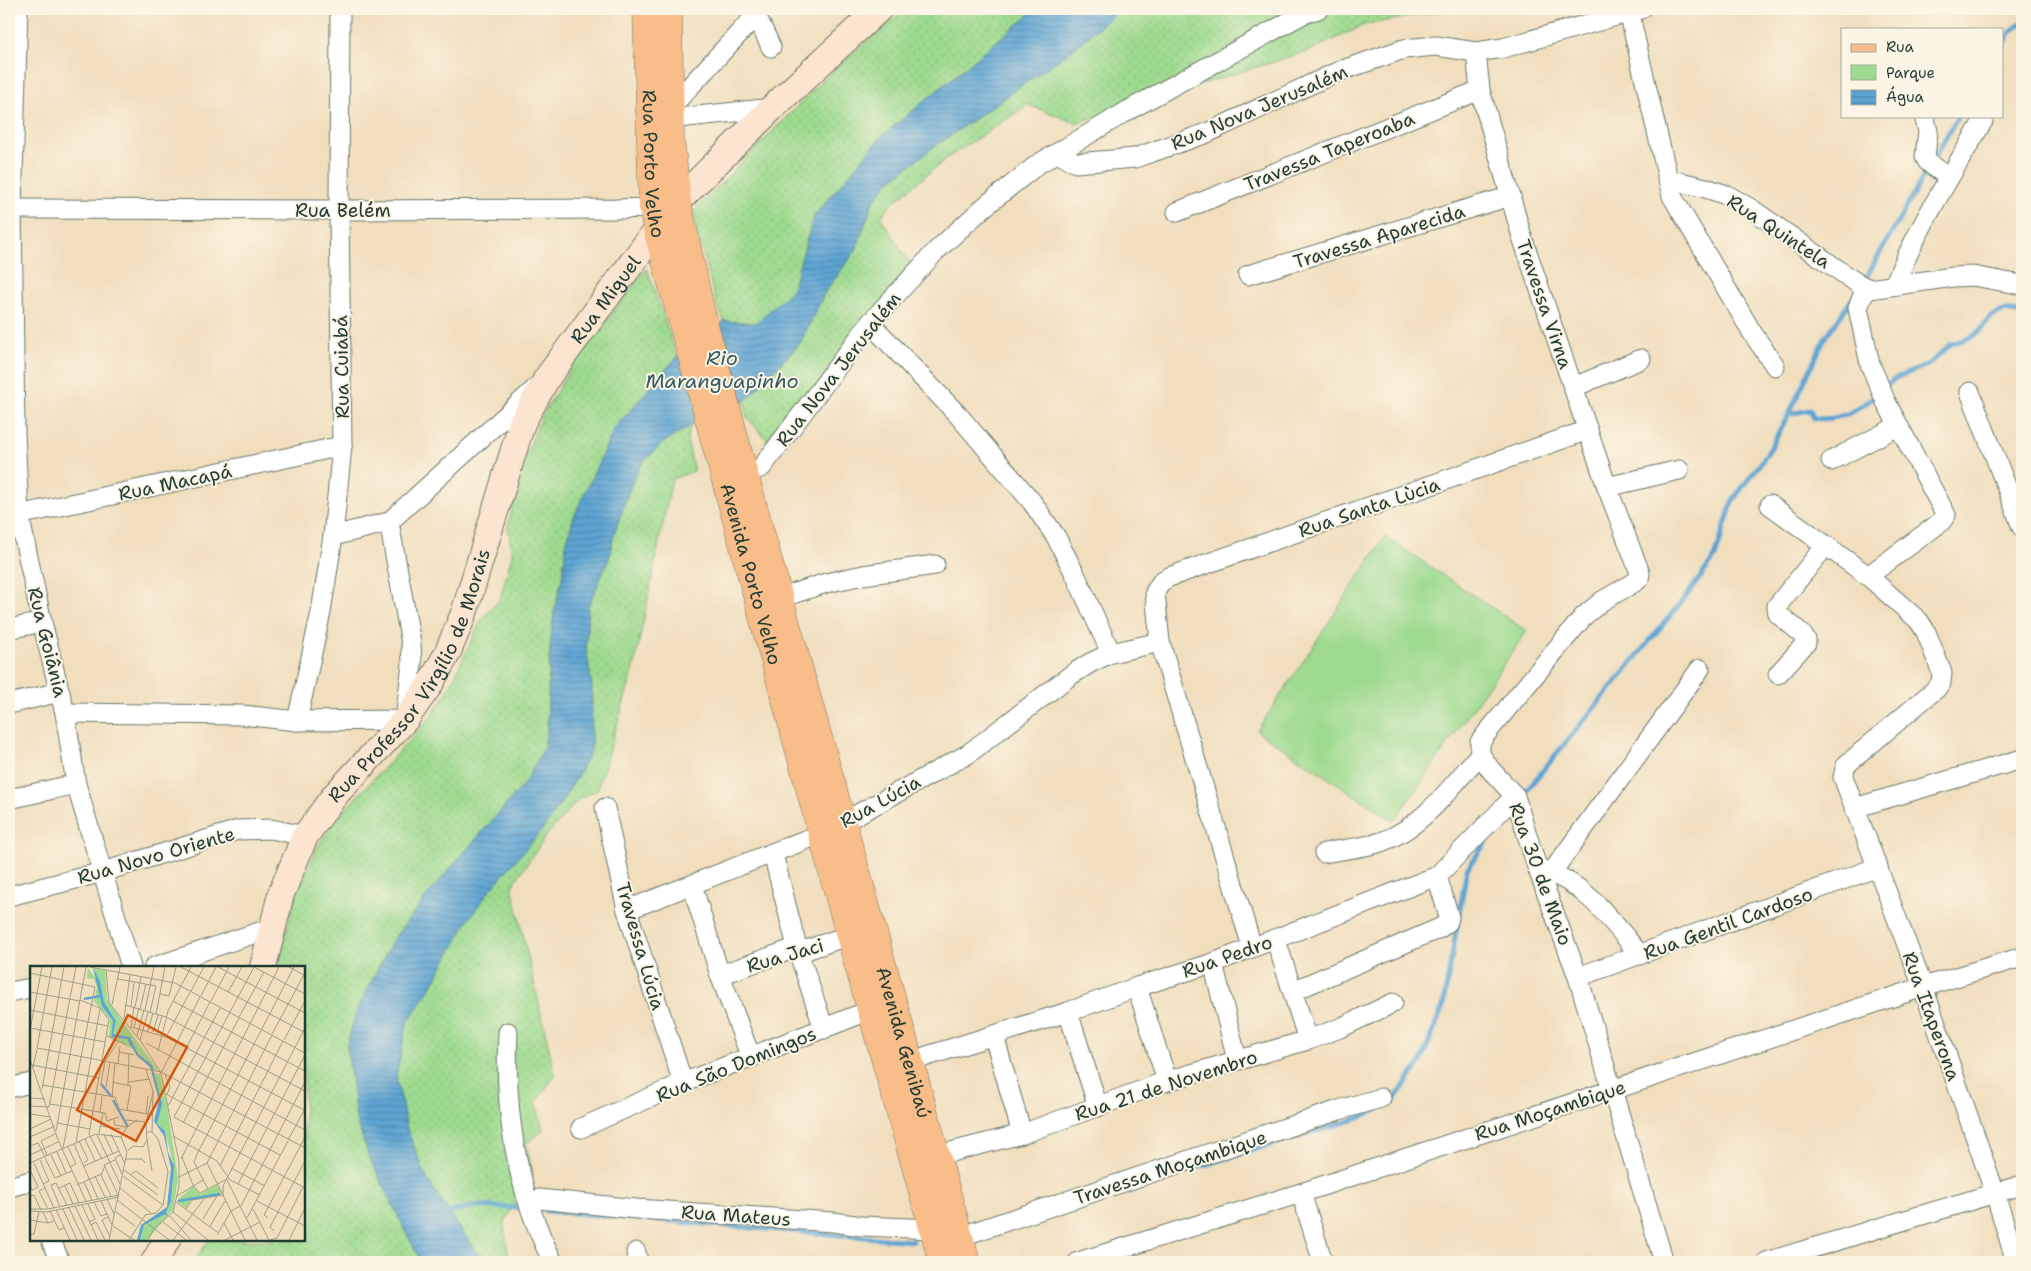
<svg xmlns="http://www.w3.org/2000/svg" width="2031" height="1271" viewBox="0 0 2031 1271" font-family="'Shantell Sans',sans-serif">
	<style>
		.green { fill: url(#green-dots); stroke: #5e8c62 }
		.pitch { fill: #9dda8f; stroke: #5e8c62 }
		.water { fill: url(#water-rules); stroke: #3e7084 }
		.lines { fill: none; stroke-linecap: round; stroke-linejoin: round }
		.stream { stroke: #5da4d3; stroke-width: 5 }
		.minor-casing { stroke: #687564; stroke-width: 21 }
		.secondary-casing { stroke: #687564; stroke-width: 28 }
		.primary-casing { stroke: #687564; stroke-width: 29 }
		.minor { stroke: #fff; stroke-width: 19 }
		.secondary { stroke: #fce5d0; stroke-width: 26 }
		.primary { stroke: #f8bd89; stroke-width: 28 }
		.labels { text-anchor: middle; stroke-width: 4; stroke-linejoin: round; paint-order: stroke }
		.street-label { font-size: 19px; fill: #1f3d34; stroke: #fcf5e5 }
		.water-label { font-size: 20px; font-style: italic; fill: #325c64; stroke: #fcf5e5 }
		.inset-river { fill: none; stroke: #5da4d3; stroke-width: 2.5 }
		.inset-road { fill: none; stroke: #9c9e86; stroke-width: 1 }
		.view { fill: #d45610; fill-opacity: 0.15; stroke: #d45610; stroke-width: 2.5 }
		.inset-edge { fill: none; stroke: #1f3d34; stroke-width: 2.5 }
	</style>
	<defs>
		<pattern id="green-dots" width="8" height="8" patternUnits="userSpaceOnUse" patternTransform="scale(1.25)"><rect width="8" height="8" fill="#9dda8f"/><path d="M2 2h.1M6 6h.1" fill="none" stroke="#87bc7c" stroke-width="1.8" stroke-linecap="round"/></pattern>
		<pattern id="water-rules" width="6" height="5" patternUnits="userSpaceOnUse" patternTransform="scale(1.25)"><rect width="6" height="5" fill="#5da4d3"/><path d="M0 2.5h6" fill="none" stroke="#4c87ac"/></pattern>
	</defs>
	<rect width="100%" height="100%" fill="#fcf5e5"/>
	<filter id="ink" filterUnits="userSpaceOnUse"><feTurbulence type="fractalNoise" baseFrequency=".02" numOctaves="2"/><feDisplacementMap in="SourceGraphic" scale="10" xChannelSelector="R" yChannelSelector="G"/><feConvolveMatrix kernelMatrix="1 2 1 2 8 2 1 2 1" color-interpolation-filters="sRGB"/></filter>
	<filter id="wash" filterUnits="userSpaceOnUse"><feTurbulence type="fractalNoise" baseFrequency=".0096" numOctaves="4" result="noise"/><feDisplacementMap in="SourceGraphic" scale="20" xChannelSelector="R" yChannelSelector="G"/><feGaussianBlur stdDeviation="1.12" result="paint"/><feColorMatrix in="noise" values="0 0 0 0 0 0 0 0 0 0 0 0 0 0 0 0 0 1.4 0 .05"/><feComposite in="paint" operator="in"/></filter>
	<g filter="url(#wash)">
		<rect width="100%" height="100%" fill="#f0debd"/>
		<!-- green -->
		<g class="green">
			<path d="M906,9H1036L881,137L814,216L792,290L756,323L724,321L716,303L692,213L832,71Z"/>
			<path d="M1121,9H1453L1364,25L1312,50L1076,123L1028,105L947,158L889,206L881,218L916,272L775,449L746,416L745,401L800,343L825,292L856,250L872,204L887,183L931,149L1064,56Z"/>
			<path d="M647,268L677,357L614,429L573,519L566,545L563,574L554,613L549,658L547,732L543,750L525,783L435,886L394,938L357,1010L347,1044L356,1118L369,1157L421,1262H193L209,1240H304V967H277L295,898L318,845L339,816L431,717L448,691L481,620L500,599L512,554L508,527L521,467L542,416L574,363Z"/>
			<path d="M691,425L687,439L694,471L672,479L633,672L597,790L579,799L546,836L512,886L555,1075L536,1102L543,1130L526,1144L532,1171L504,1224L509,1262H483L427,1179L407,1129L396,1077L407,1023L432,985L467,922L489,891L547,824L577,777L591,750L592,687L586,648L588,606L609,559L614,534L634,477L644,461L662,444Z"/>
		</g>
		<!-- pitch -->
		<path class="pitch" d="M1385,537L1527,631L1394,821L1257,731Z"/>
		<!-- water -->
		<path class="water" d="M1036,9H1121L1064,56L931,149L887,183L872,204L856,250L825,292L800,343L745,401L691,425L662,444L644,461L634,477L614,534L609,559L588,606L586,648L592,687L591,750L577,777L547,824L489,891L467,922L432,985L407,1023L396,1077L407,1129L427,1179L483,1262H421L369,1157L356,1118L347,1044L357,1010L394,938L435,886L525,783L543,750L547,732L551,636L554,613L563,574L566,545L573,519L614,429L677,357L724,321L756,323L792,290L814,216L881,137Z"/>
		<g class="lines">
			<!-- stream -->
			<g class="stream">
				<path d="M2002,49L2010,33L2022,22"/>
				<path d="M1863,283L1958,116"/>
				<path d="M1884,387L1898,377L1928,365L1951,344L1972,337L1982,328L1991,316L1998,313L2007,310L2022,314"/>
				<path d="M1789,414L1810,410L1814,418C1837,422 1863,410 1877,392"/>
				<path d="M1521,797L1688,594L1715,557L1733,500L1766,456L1789,414L1824,340L1854,296"/>
				<path d="M1191,1169L1359,1118L1394,1100L1421,1062L1443,1006L1467,869L1498,825"/>
				<path d="M546,1211L913,1241"/>
				<path d="M445,1213L475,1206L516,1208"/>
			</g>
		</g>
	</g>
	<g filter="url(#ink)">
		<g class="lines">
			<!-- minor casing -->
			<g class="minor-casing">
				<g id="minor">
					<path d="M18,9L12,209L15,432L19,515L42,622L65,713L76,784L131,967"/>
					<path d="M1629,12L1672,196L1753,334L1775,366"/>
					<path d="M756,15L771,47"/>
					<path d="M1476,52L1480,90L1522,237L1607,487L1640,573L1639,579L1635,582L1602,601L1584,616L1486,734L1480,742V754L1490,769L1515,796L1537,867L1578,977L1664,1262"/>
					<path d="M671,107L756,15L758,9"/>
					<path d="M1924,116L1928,131L1925,157L1928,162L1949,178"/>
					<path d="M669,119L772,108"/>
					<path d="M1057,153L1076,163L1135,158L1207,133L1337,72L1404,49L1436,46L1476,52L1503,48L1641,9"/>
					<path d="M1667,179L1706,188L1729,196L1753,210L1857,283L1869,289L1953,277L1973,276L2022,285"/>
					<path d="M9,209L339,210L615,209L653,208L665,205"/>
					<path d="M1177,212L1480,90"/>
					<path d="M1248,275L1511,196"/>
					<path d="M1894,285C1918,227 1951,175 1983,121"/>
					<path d="M870,323L959,416L1032,502L1056,537L1075,574L1111,653"/>
					<path d="M1574,387L1641,359"/>
					<path d="M1970,392L2022,527"/>
					<path d="M1831,461L1898,426"/>
					<path d="M744,475L762,467L870,323L936,251L983,208L1038,164L1057,153L1129,110L1303,14L1318,9"/>
					<path d="M1607,487L1679,470"/>
					<path d="M1770,505L1868,576L1919,621L1926,632L1942,673L1941,683L1937,688L1846,765L1843,777L1923,987L1995,1193L2016,1262"/>
					<path d="M9,517L342,446"/>
					<path d="M333,536L389,522L536,388"/>
					<path d="M1868,576L1941,522L1946,515L1886,402L1870,364L1858,308L1863,295L1869,289"/>
					<path d="M780,598L826,583L863,575L935,565"/>
					<path d="M9,629L42,622"/>
					<path d="M1778,674L1806,643V640L1801,633L1778,614L1777,606L1826,545"/>
					<path d="M9,704L60,692"/>
					<path d="M65,713L242,715L297,721L405,720L412,664L411,643L389,522"/>
					<path d="M297,721L321,612L333,536L342,446L339,210L340,9"/>
					<path d="M9,799L76,784"/>
					<path d="M605,808L627,910L683,1083"/>
					<path d="M1854,808L2022,759"/>
					<path d="M1324,853C1343,849 1363,848 1381,842C1423,827 1451,787 1480,754"/>
					<path d="M773,854L798,951L824,1029"/>
					<path d="M1541,869C1587,884 1610,919 1640,955"/>
					<path d="M1552,872L1700,669"/>
					<path d="M692,885L720,975L751,1058"/>
					<path d="M9,896L103,872L238,830L271,829L305,836"/>
					<path d="M627,910L823,833L968,754L1071,675L1090,663L1111,653L1160,642"/>
					<path d="M1276,940L1308,1040"/>
					<path d="M1252,947L1160,642L1155,592L1162,581L1169,577L1588,430"/>
					<path d="M1213,963L1237,1060"/>
					<path d="M154,967L271,928"/>
					<path d="M720,975L790,950H806L850,935"/>
					<path d="M1578,977L1878,867"/>
					<path d="M1137,987L1167,1081"/>
					<path d="M1293,991L1440,928L1448,922L1449,917L1437,876"/>
					<path d="M9,992L31,988"/>
					<path d="M1068,1012L1098,1107"/>
					<path d="M508,1032C504,1112 516,1190 553,1262"/>
					<path d="M994,1036L1022,1134"/>
					<path d="M908,1062L1068,1012L1137,987L1213,963L1437,876L1515,796"/>
					<path d="M9,1088L31,1083"/>
					<path d="M581,1128L683,1083L881,1006"/>
					<path d="M935,1156L1022,1134L1167,1081L1308,1040L1340,1028L1393,1003"/>
					<path d="M9,1187L31,1181"/>
					<path d="M1301,1193L1323,1262"/>
					<path d="M539,1199L637,1209L833,1222L862,1226L934,1229"/>
					<path d="M959,1237L1339,1110L1381,1098"/>
					<path d="M51,1240L60,1262"/>
					<path d="M636,1252L638,1262"/>
					<path d="M1078,1262L1301,1193L1923,987L2022,957"/>
					<path d="M1766,1262L2022,1185"/>
				</g>
			</g>
			<!-- secondary casing -->
			<g class="secondary-casing">
				<g id="secondary">
					<path id="s1" d="M263,967L281,894L305,836L335,795L405,720L429,686L447,654L464,613L522,423L547,378L677,202L772,108L879,9"/>
					<path d="M154,1262L167,1240"/>
				</g>
			</g>
			<!-- primary casing -->
			<g class="primary-casing">
				<g id="primary">
					<path id="s2" d="M647,9L653,208L657,228L850,935L943,1262"/>
					<path id="s3" d="M668,9L670,139L677,202L700,309L744,475L966,1262"/>
				</g>
			</g>
			<!-- minor -->
			<use href="#minor" class="minor"/>
			<!-- secondary -->
			<use href="#secondary" class="secondary"/>
			<!-- primary -->
			<use href="#primary" class="primary"/>
		</g>
	</g>
	<g class="labels">
		<!-- street labels -->
		<g class="street-label">
			<text transform="translate(1259 107) rotate(-23)" y="7">Rua Nova Jerusalém</text>
			<text transform="translate(1329 151) rotate(-22)" y="7">Travessa Taperoaba</text>
			<text dy="7" stroke="none"><textPath href="#s2" startOffset="155">Rua Porto Velho</textPath></text>
			<text x="343" y="217">Rua Belém</text>
			<text transform="translate(1779 231) rotate(33)" y="7">Rua Quintela</text>
			<text transform="translate(1379 236) rotate(-17)" y="7">Travessa Aparecida</text>
			<text dy="7" stroke="none"><textPath href="#s1" startOffset="762">Rua Miguel</textPath></text>
			<text transform="translate(1545 304) rotate(71)" y="7">Travessa Virna</text>
			<text transform="translate(341 367) rotate(-91)" y="7">Rua Cuiabá</text>
			<text transform="translate(838 369) rotate(-52)" y="7">Rua Nova Jerusalém</text>
			<text transform="translate(175 482) rotate(-12)" y="7">Rua Macapá</text>
			<text transform="translate(1369 507) rotate(-19)" y="7">Rua Santa Lùcia</text>
			<text dy="7" stroke="none"><textPath href="#s2" startOffset="578">Avenida Porto Velho</textPath></text>
			<text transform="translate(48 642) rotate(76)" y="7">Rua Goiânia</text>
			<text dy="7" stroke="none"><textPath href="#s1" startOffset="332">Rua Professor Virgílio de Morais</textPath></text>
			<text transform="translate(880 801) rotate(-29)" y="7">Rua Lúcia</text>
			<text transform="translate(156 855) rotate(-16)" y="7">Rua Novo Oriente</text>
			<text transform="translate(1541 874) rotate(70)" y="7">Rua 30 de Maio</text>
			<text transform="translate(1728 923) rotate(-20)" y="7">Rua Gentil Cardoso</text>
			<text transform="translate(641 946) rotate(74)" y="7">Travessa Lúcia</text>
			<text transform="translate(785 955) rotate(-16)" y="7">Rua Jaci</text>
			<text transform="translate(1227 956) rotate(-19)" y="7">Rua Pedro</text>
			<text transform="translate(1932 1016) rotate(70)" y="7">Rua Itaperona</text>
			<text dy="7" stroke="none"><textPath href="#s3" startOffset="1064">Avenida Genibaú</textPath></text>
			<text transform="translate(736 1064) rotate(-22)" y="7">Rua São Domingos</text>
			<text transform="translate(1166 1085) rotate(-18)" y="7">Rua 21 de Novembro</text>
			<text transform="translate(1550 1110) rotate(-18)" y="7">Rua Moçambique</text>
			<text transform="translate(1170 1167) rotate(-18)" y="7">Travessa Moçambique</text>
			<text transform="translate(736 1215) rotate(4)" y="7">Rua Mateus</text>
		</g>
		<!-- water labels -->
		<g class="water-label">
			<text x="722" y="365">Rio<tspan x="722" dy="23">Maranguapinho</tspan></text>
		</g>
	</g>
	<!-- overview -->
	<g transform="translate(30 966)">
		<rect width="275" height="275" fill="#f0debd"/>
		<path d="M58,2L68,16L72,40L83,55L81,71L97,73L120,102L103,83L79,71L80,53L64,35L67,21L64,13L57,12ZM63,2L75,5L77,34L128,104H123L108,88L101,72L83,68L86,55L74,36L70,15ZM124,107L130,108L137,140L148,212L143,243L117,274H110L114,259L137,246L142,232L143,197L135,165L127,158L130,144ZM187,219L192,228L161,234L156,242L147,235L163,220L170,228Z" fill="#9dda8f"/>
		<path d="M63,2L70,15L74,36L86,55L83,68L100,71L108,88L122,99L132,138L127,158L135,165L138,186L144,200L141,235L136,247L139,251L135,248L114,259L110,274H107L111,259L137,241L141,202L134,170L124,155L129,134L120,101L107,90L97,73L81,71L83,55L72,40Z" fill="#5da4d3"/>
		<path class="inset-river" d="M54,33L70,30M71,118L81,130M83,134L98,161M148,235L190,228"/>
		<path class="inset-road" d="M22,1L7,82L131,106L275,182M60,1L145,17L275,87M151,1L274,66M188,1L275,47M224,1L275,28M259,1L274,9M76,4L79,37L110,74L131,107L149,196V220L143,246L124,263L118,274M0,7L65,21L33,182M88,13L126,20L120,46M151,20L161,1M161,25L174,1M0,26L50,35M198,26L212,1M130,28L139,30L146,1M171,30L186,1M50,34L70,42L79,54L59,168L72,193M143,35L275,105M181,35L199,1M82,39L90,1M95,39L136,51L275,125M101,40L104,17M105,41L111,11M110,43L116,18M0,44L78,60M115,44L124,1M126,48L135,1M209,51L234,6M94,53L100,9M101,61L136,71L274,144M0,62L75,76M101,62L104,41M104,62L109,42M0,64L12,1M118,65L123,47M123,66L128,49M127,67L132,50M242,68L275,7M77,70L96,79M107,70L114,44M136,71L160,26M110,74L118,46M254,74L275,35M116,77L275,164M128,85L138,45L151,20M89,86L104,89M0,94L28,174L56,235M76,94L88,76M88,98L90,80M2,99L69,112M3,101L7,83M116,104L123,125L122,166M131,107L170,31M135,109L140,120L137,129M82,116L101,120L97,144M99,116L120,113M71,118L75,95M12,119L85,131L89,143L118,148M98,119L99,87M76,121L80,96M12,123L34,1M135,123L180,36M136,128L250,189M0,132L15,133M82,132L85,97M20,138L75,147L77,155L89,151M0,140L19,141L46,1M138,140L190,42M70,147L72,130M0,148L20,151M116,148L118,130M144,151L224,1M144,151L275,222M84,154L85,159L97,161M96,154L116,156M27,157L60,163M153,157L209,52M71,160L90,163M0,163L21,153M26,165L56,1M69,167L73,147M74,168L83,188M81,168L95,198M67,169L90,218M143,170L187,195L200,214L230,229M0,171L25,160M91,171L97,161L107,154M55,173L65,195M117,174L122,205M258,174L275,143M49,175L58,194L54,197M46,176L70,43M44,178L68,233M0,180L8,177L15,191M38,181L46,198L40,201M98,184L104,180L113,181L117,174L116,157L123,126M27,186L36,207M0,189L28,176M17,189L11,175L25,168M21,189L31,210M90,189L85,192L92,208M152,191L163,219L170,227L195,214M15,192L25,212L42,205M96,193H112L115,197M151,193L249,1M10,194L19,215L13,218M85,194L74,199L88,229M0,197L66,168L91,171L97,186L79,274M4,197L24,242M177,197L242,69M54,200L89,185M75,200L71,209L81,230M190,200L253,75M201,202L235,220M0,204L8,221L2,224L0,219M94,204L128,229M101,208L106,205L128,222M65,210L75,231M93,210L133,239M149,211L177,197M196,212L227,274M54,216L62,234M208,218L275,89M47,219L71,208M35,220L43,238M15,222L9,225L18,243M29,222L40,217L49,237M90,222L121,247M178,223L164,196L167,188L264,1M0,230L4,229L11,244M147,230L173,214M77,233L84,248M87,234L139,274M71,235L82,259M227,235L275,260M64,236L71,250L77,248M146,236L187,266M58,238L65,253L59,256M52,239L68,274M45,240L61,274M211,240L275,116M30,241L21,219L26,217L37,239M39,242L54,274M0,243H18L89,229M33,243L47,274M156,243L162,234L193,229L177,197M223,243L239,274M26,244L40,274M0,245L17,246L89,231M20,245L29,264L34,262M13,246L18,257L24,255M86,246L105,260M143,246L178,274M115,249L126,247L133,239L138,206L128,173L122,166H117M140,250L161,274M78,251L72,254L80,271M217,252L258,175M238,252L234,249L275,171M173,253L187,230M0,254L18,257M133,256L156,274M194,257L203,274M61,259L66,256L75,274M83,260L104,274M180,260L195,235M244,265L240,261L275,195M0,268H4L9,246M187,269L201,245L210,240M99,274L116,248M143,274L174,233M195,274L230,256M215,274L193,229V220L275,62M240,274L247,272L273,221M259,274L275,242"/>
		<path class="view" d="M98,49L157,81L106,175L47,144Z"/>
		<rect width="275" height="275" class="inset-edge"/>
	</g>
	<!-- margin -->
	<rect width="2031" height="1271" fill="none" stroke="#fcf5e5" stroke-width="30"/>
	<!-- legend -->
	<rect x="1841" y="28" width="162" height="90" fill="#fcf5e5" stroke="#a4ab9e"/>
	<rect x="1851" y="44" width="25" height="8" fill="#f8bd89" stroke="#a4ab9e"/>
	<text x="1886" y="52" font-size="15" fill="#1f3d34">Rua</text>
	<rect x="1851" y="65" width="25" height="15" fill="#9dda8f" stroke="#a4ab9e"/>
	<text x="1886" y="78" font-size="15" fill="#1f3d34">Parque</text>
	<rect x="1851" y="90" width="25" height="15" fill="url(#water-rules)" stroke="#a4ab9e"/>
	<text x="1886" y="102" font-size="15" fill="#1f3d34">Água</text>
</svg>
